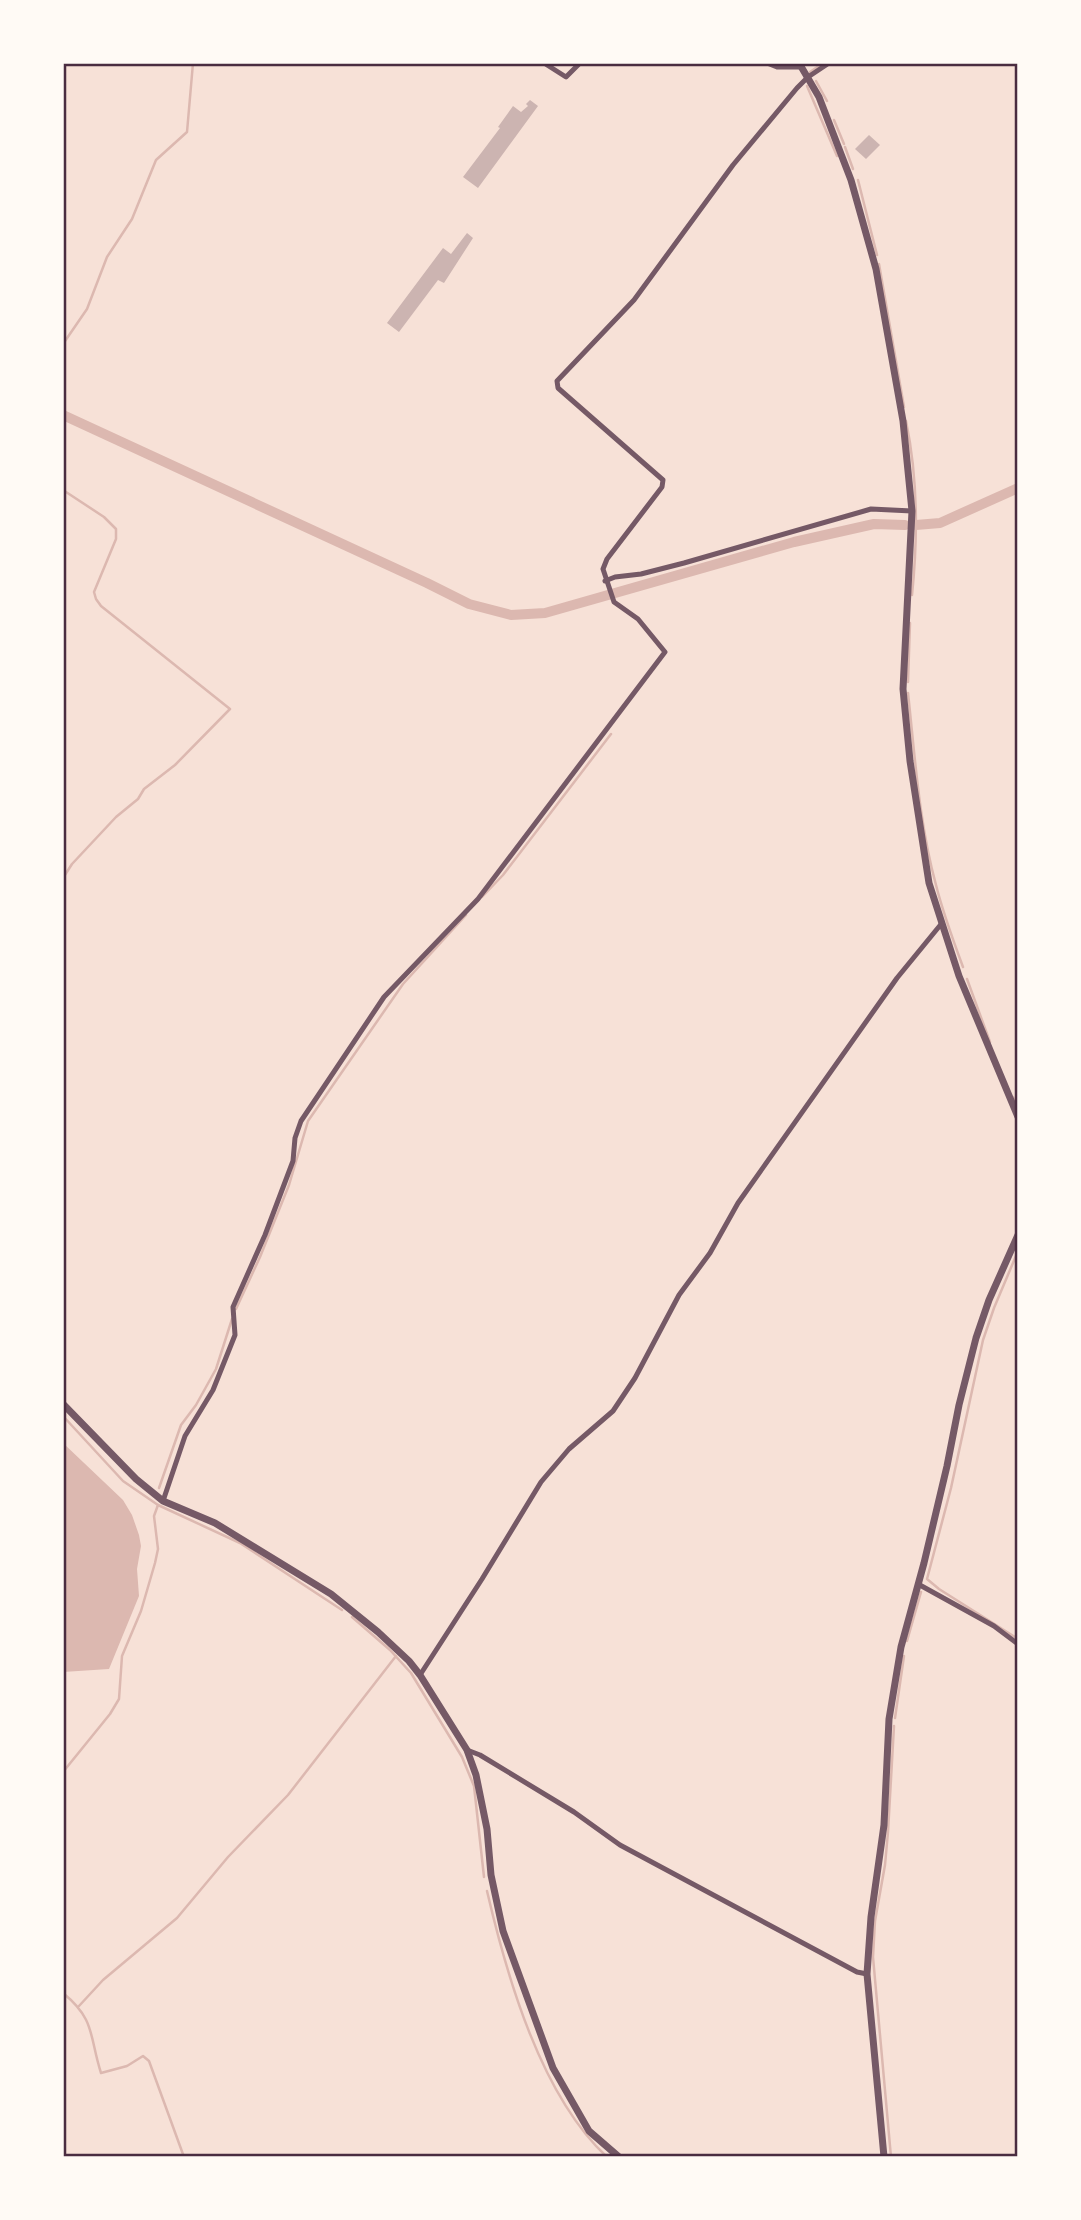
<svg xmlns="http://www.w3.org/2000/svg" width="1081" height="2220" viewBox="0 0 1081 2220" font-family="Lato,sans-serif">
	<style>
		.water { fill: #dcb8b0 }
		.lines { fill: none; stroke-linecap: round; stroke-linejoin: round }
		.stream { stroke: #dcb8b0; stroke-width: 2.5 }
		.canal { stroke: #dcb8b0; stroke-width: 10 }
		.building { fill: #ccb4b1 }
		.minor { stroke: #755966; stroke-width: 5 }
		.tertiary { stroke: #755966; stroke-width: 7 }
		.neatline { fill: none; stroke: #4a2c40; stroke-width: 2.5 }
	</style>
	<rect width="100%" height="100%" fill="#f7e1d7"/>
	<!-- water -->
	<path class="water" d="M63,1443L123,1500L132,1515L139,1535L141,1546L137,1569L139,1596L109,1669L63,1672Z"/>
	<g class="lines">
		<!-- stream -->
		<g class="stream">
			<path d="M810,72L823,63"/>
			<path d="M816,81L827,101"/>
			<path d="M807,86L837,156"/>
			<path d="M834,120L844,144"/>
			<path d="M845,147L853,169"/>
			<path d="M858,180L877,255"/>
			<path d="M879,264L904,407"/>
			<path d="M63,344L87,309L107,257L132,219L156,160L187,132L193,63"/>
			<path d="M906,421C918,478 918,537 912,595"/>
			<path d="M63,490L104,517L116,529V539L94,592L96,599L101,606L230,709L175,765L144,789L138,799L116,817L72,864L63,878"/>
			<path d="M908,682L910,623"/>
			<path d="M908,693C915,757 919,823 936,885C943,913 953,940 963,967"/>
			<path d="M482,897L503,875L611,734"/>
			<path d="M967,979L990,1042"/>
			<path d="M1013,1097L1018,1106"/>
			<path d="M1018,1251L994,1308L983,1340L951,1488L927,1579L939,1589L1018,1639"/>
			<path d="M236,1309L260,1257L289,1185L308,1121L403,984L466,915"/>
			<path d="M63,1416L123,1481L158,1505L154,1516L158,1549L155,1563L141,1611L122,1656L119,1699L110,1714L63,1772"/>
			<path d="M159,1488L181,1425L196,1405L216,1369L232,1319"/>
			<path d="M158,1505L240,1543L342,1610"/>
			<path d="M352,1617L390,1650L411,1673L462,1757L474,1786L484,1877"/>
			<path d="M907,1641L921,1592"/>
			<path d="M895,1718L904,1656"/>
			<path d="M487,1891C507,1977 541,2096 607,2157"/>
			<path d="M63,1993C96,2020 89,2036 101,2073L127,2066L143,2056L149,2061L184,2157"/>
			<path d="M79,2006L103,1980L177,1918L228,1857L288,1795L396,1656"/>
			<path d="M891,2157L873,1957L875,1921L885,1865L888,1832L894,1726"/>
		</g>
		<!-- canal -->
		<g class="canal">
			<path d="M63,415L427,583L469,604L511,615L545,613L794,542L874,524L905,525"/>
			<path d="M916,525L940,523L1018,488"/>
		</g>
	</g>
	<!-- building -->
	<g class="building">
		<path d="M530,100L538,106L478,188L463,177L500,128L498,127L513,106L521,112L528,106L526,104Z"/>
		<path d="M869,135L880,145L866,159L855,149Z"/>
		<path d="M467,233L473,238L444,283L438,280L399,332L387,323L443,248L451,254Z"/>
	</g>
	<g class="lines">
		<!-- minor -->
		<g class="minor">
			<path d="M544,63L566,77L580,63"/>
			<path d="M767,63L777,67H801"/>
			<path d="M605,581L615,577L641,574L684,563L871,509L912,511"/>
			<path d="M163,1501L185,1436L213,1390L235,1335L233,1307L265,1235L293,1161L295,1138L301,1121L384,997L478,899L665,652L638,619L614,602L603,569L607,559L662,487L663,480L558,388L557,381L634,300L733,165L797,88L808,77L829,63"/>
			<path d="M918,1584L994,1626L1018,1644"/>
			<path d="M420,1675L482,1579L541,1482L569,1449L613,1411L635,1378L679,1295L710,1253L738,1203L897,978L942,923"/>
			<path d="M467,1750L480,1755L574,1812L620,1845L857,1972L867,1974"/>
		</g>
		<!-- tertiary -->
		<g class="tertiary">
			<path d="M799,63L819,97L851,180L876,269L903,421L912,511L903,689L910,761L929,883L959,976L1018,1117"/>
			<path d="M63,1404L136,1479L163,1501L215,1523L331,1594L378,1632L409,1661L420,1675L467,1750L476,1775L487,1829L491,1875L503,1931L553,2068L589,2131L619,2157"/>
			<path d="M884,2157L867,1974L871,1917L884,1825L889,1719L901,1647L924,1563L947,1466L959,1405L976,1338L989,1300L1018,1235"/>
		</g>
	</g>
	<!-- border -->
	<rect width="1081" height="2220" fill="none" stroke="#fffaf5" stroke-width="130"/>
	<rect x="65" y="65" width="951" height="2090" class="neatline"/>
</svg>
